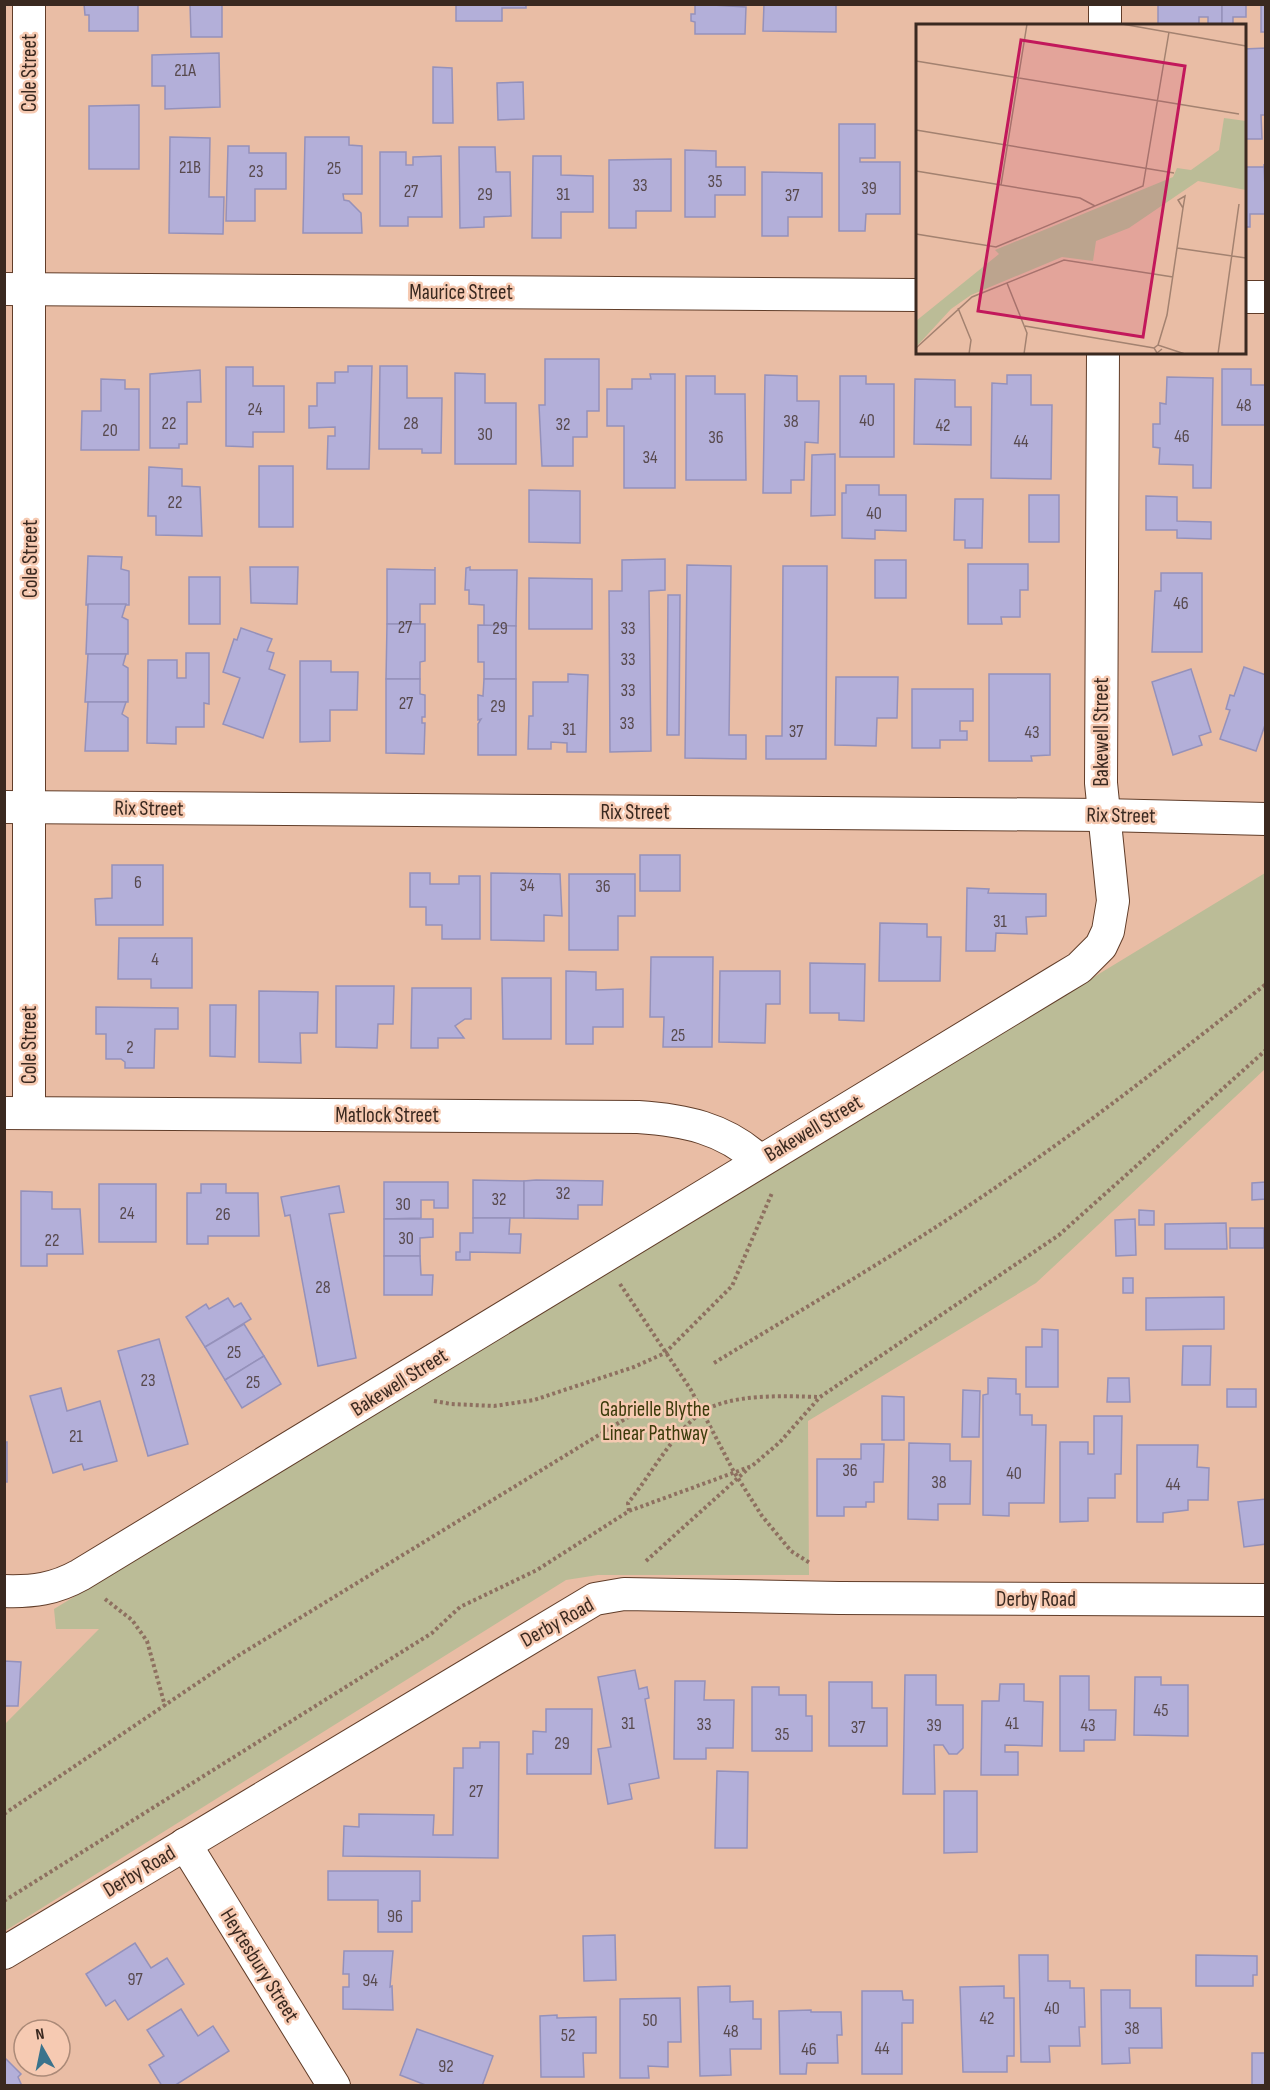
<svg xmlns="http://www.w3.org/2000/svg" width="1270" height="2090" viewBox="0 0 1270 2090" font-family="'Sofia Sans Condensed',sans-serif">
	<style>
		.green { fill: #bbbc97 }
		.building { fill: #b3afd9; stroke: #9591ba; stroke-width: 1.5 }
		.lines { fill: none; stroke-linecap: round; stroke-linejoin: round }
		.minor-casing { stroke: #613d29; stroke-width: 34 }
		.path { stroke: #8e7060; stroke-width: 4; stroke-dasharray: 3 3; stroke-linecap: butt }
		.minor { stroke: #fff; stroke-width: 32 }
		.labels { text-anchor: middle; stroke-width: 5; stroke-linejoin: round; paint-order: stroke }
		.number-label { font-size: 18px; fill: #584a4e }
		.street-label { font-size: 21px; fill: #3a2920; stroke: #f6cab2 }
		.park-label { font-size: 21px; fill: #3b3b0b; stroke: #f6cab2 }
		.inset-road { fill: none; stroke: #a38270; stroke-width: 1.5 }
		.view { fill: #c2185b; fill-opacity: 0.15; stroke: #c2185b; stroke-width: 3 }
		.inset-edge { fill: none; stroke: #3a2920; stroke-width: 3 }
	</style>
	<rect width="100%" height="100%" fill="#e9bda5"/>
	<!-- green -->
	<path class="green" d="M1265,873V1069L1036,1283L808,1421L809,1575H598L566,1580L5,1931V1724L99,1629H56L54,1609Z"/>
	<!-- building -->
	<g class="building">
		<path d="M84,4H138V31H89V15H85Z"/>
		<path d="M190,4H222V37H191Z"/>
		<path d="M456,4H526V8H502V21H456Z"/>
		<path d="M695,4L746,7L745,34H695V22L691,21V14H695Z"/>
		<path d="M764,4H836V32L763,31Z"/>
		<path d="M1158,4H1222V26H1208V17H1199V26H1158Z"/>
		<path d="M1222,4H1259L1246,5V17H1233V26H1222Z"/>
		<rect x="1261" y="4" width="5" height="28"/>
		<path d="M1266,48V115H1261L1262,139H1244V49Z"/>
		<path d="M219,53L220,107L165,109V86H152V55Z"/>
		<path d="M433,67L452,68L453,123H433Z"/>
		<path d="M523,82L524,119L498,120L497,83Z"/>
		<path d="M139,105V169H89V106Z"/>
		<path d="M839,124H875V158H860V162H900V214H866L865,231H839Z"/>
		<path d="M170,137L210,138L209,197H224L223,234L169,233Z"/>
		<path d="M305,137H349V145L362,146V194H343L344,200L349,201L361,213L362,233H303Z"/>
		<path d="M228,146H249V153H286V189H255V221H226Z"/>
		<path d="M459,147H495L496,172H510L511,216L484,217V227L460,228Z"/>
		<path d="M685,150L716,151V167H745V195H715V217H685Z"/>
		<path d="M380,152H406V165H413V157L441,156L442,217H408V226H380Z"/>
		<path d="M533,156H561V175L593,176V212H561V238H532Z"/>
		<path d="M671,159V211H636V228H609V160Z"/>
		<path d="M1264,164L1266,214H1250V227H1244V167H1264Z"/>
		<path d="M762,172L822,173V217H788V236H762Z"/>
		<path d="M545,359H599V411H587V437H573V466H542L539,405H545Z"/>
		<path d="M348,366H372L369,469H327L328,436H335V427L309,428V406H317V383H335V372H348Z"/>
		<path d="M380,366H407V398H442L441,453H422V449H379Z"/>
		<path d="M226,367H253V386H284V432H253V447L226,446Z"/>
		<path d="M1222,369H1251V385H1266V425H1222Z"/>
		<path d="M200,370L201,402H187V444H179V448H150V374Z"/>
		<path d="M455,373L485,374V403H516V464H455Z"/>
		<path d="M650,374H675V488H624V426H607V389H632V379H651Z"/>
		<path d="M765,375L797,376V401H819L818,443L805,442L804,480H791V493H763Z"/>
		<path d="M1007,375H1031V405H1052L1051,479L991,478L992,383L1007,384Z"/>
		<path d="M686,376H715V394H745L746,480H686Z"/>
		<path d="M840,376H866V384H894V457H840Z"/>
		<path d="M1167,377L1213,378L1211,488H1193V465L1159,464L1160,448L1153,447V424H1160V403L1166,404Z"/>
		<path d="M101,379L125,380V389H139V450H81L82,411H101Z"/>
		<path d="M915,379L955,380V407H971V445L914,444Z"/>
		<path d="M835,454V515L811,516L812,455Z"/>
		<rect x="259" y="466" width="34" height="61"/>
		<path d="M149,467L182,469V486L200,487L202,536L156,535V516H148Z"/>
		<path d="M846,485H879V495H906V531L875,530V539L842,538V493H846Z"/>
		<path d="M529,490L580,491V543L529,542Z"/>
		<rect x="1029" y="495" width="30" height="47"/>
		<path d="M1146,496L1177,497V521L1211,522V539L1177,538V530H1146Z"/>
		<path d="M955,499H983L982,548H965V540H954Z"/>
		<path d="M88,556L122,557L121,569L129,571V605H86Z"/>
		<path d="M665,559V590L649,591L651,751L610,752L609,591H622V560Z"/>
		<rect x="875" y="560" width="31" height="38"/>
		<path d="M968,564H1028V590H1020V617H1001L1002,624H968Z"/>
		<path d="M687,565L731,566L729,735H746V759L685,758Z"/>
		<path d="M783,566H827L826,759H766V736H782Z"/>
		<path d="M250,567H298L297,604L251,603Z"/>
		<path d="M435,567V604H420V624H387V569L435,570Z"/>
		<path d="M470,567V570H517L516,626H484V605L469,604V590H465L466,568Z"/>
		<path d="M1161,573H1202V652H1152L1155,591H1161Z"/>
		<rect x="189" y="577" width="31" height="47"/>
		<path d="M529,578L592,579V629H529Z"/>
		<path d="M668,595H680L679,735H667Z"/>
		<path d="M88,604H126L122,617L128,620V654H86Z"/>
		<path d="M387,624H425V661L420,662V679H386Z"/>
		<path d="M478,625L516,626V679H484V662H478Z"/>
		<path d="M241,628L272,639L267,651L274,653L269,669L285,675L263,738L223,724L240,678L223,672L234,639L237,640Z"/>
		<path d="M186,653H209V704L204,703V727H176V744L147,743L148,660H177V678H186Z"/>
		<path d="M88,654H126L123,665L128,668V702H85Z"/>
		<path d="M300,661H331V672H358L357,710H330V741L300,742Z"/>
		<path d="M1244,667L1266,675V722L1256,751L1220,739L1230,710L1226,709L1230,695L1234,696Z"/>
		<path d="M1191,669L1211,732L1199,736L1202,745L1173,755L1152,682Z"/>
		<path d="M568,674L588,675L586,752H567V743L551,742V749H528L529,716H533V682H568Z"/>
		<path d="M989,674H1050V755L1031,756L1032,761H989Z"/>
		<path d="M836,677H898L897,718H877L876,746L835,745Z"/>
		<path d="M386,679H420V694L425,695V717H422V723H425L424,754L386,753Z"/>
		<path d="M484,679H516V755H478V724L481,719L478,720V695L483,696Z"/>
		<path d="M912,689H973V721H960V731H967V740H940V748H912Z"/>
		<path d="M88,702H126L122,714L128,718V751H85Z"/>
		<rect x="640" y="855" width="40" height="36"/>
		<path d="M112,865H163V925H96L95,899L112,898Z"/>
		<path d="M410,873H430V884H459V876H480V939H442V925H426V907H410Z"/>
		<path d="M491,873L560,874L562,916L544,915V941L491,940Z"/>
		<path d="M569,874H635V916H618V950H569Z"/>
		<path d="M967,888L989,889L988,893L1046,894V916L1026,917L1027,934L996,933L995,951H966Z"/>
		<path d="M880,923L927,924V937H941L940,981H879Z"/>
		<path d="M119,938H192V988H151V979H118Z"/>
		<path d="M651,957H713L712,1047H663L664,1017H650Z"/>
		<path d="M810,963L865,964L864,1021L839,1020V1013H810Z"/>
		<path d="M566,971L596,972V990L623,989V1027H593V1044H566Z"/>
		<path d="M720,971H780V1004H766L765,1043L719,1042Z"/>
		<path d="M502,978H551V1039H503Z"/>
		<path d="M336,986H394L393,1024H378L377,1048L336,1047Z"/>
		<path d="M412,988H471V1019H465L455,1026L464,1038H438V1048H411Z"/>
		<path d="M259,991L318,992L317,1033H300L301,1063L259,1062Z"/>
		<path d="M210,1005H236L235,1057L210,1056Z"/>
		<path d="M96,1007L178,1008V1029H155L154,1068H125V1062L121,1059H106V1034H96Z"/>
		<path d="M473,1180L524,1181V1218H473Z"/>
		<path d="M536,1180L603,1181L602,1205H578V1219L524,1218V1181Z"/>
		<path d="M384,1182H448V1208H434V1200H421V1218L384,1219Z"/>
		<path d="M1266,1182V1199L1252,1200V1183Z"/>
		<rect x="99" y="1184" width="57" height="58"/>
		<path d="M201,1184H226V1193H258L259,1236H208V1244H187V1193H201Z"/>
		<path d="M339,1186L344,1212L329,1214L356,1358L318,1366L290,1215L285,1216L281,1197Z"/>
		<path d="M21,1191L52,1192V1209H80L83,1254H47V1266H21Z"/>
		<path d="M1139,1210L1154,1211V1225H1139Z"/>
		<path d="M473,1218H510L509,1234H521L520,1253L470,1252V1260H456V1252H460V1233H473Z"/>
		<path d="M384,1219H433V1237L420,1238V1256H384Z"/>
		<path d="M1135,1219L1136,1255L1116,1256L1115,1220Z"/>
		<path d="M1226,1223L1227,1249H1165V1224Z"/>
		<rect x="1230" y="1228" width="34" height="20"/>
		<path d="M384,1256H420L421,1275H433L432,1295H384Z"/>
		<rect x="1123" y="1278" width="10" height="15"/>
		<path d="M1224,1297V1329L1146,1330V1298Z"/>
		<path d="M228,1298L234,1307L241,1303L251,1319L205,1347L186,1317L206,1304L209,1309Z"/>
		<path d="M244,1324L264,1356L225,1380L205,1347Z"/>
		<path d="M1042,1329L1058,1330V1387H1026V1347H1042Z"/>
		<path d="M159,1339L188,1444L148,1456L118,1351Z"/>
		<path d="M1183,1346H1211L1210,1385H1182Z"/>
		<path d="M264,1356L281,1384L242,1408L225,1380Z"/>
		<path d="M988,1378L1016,1379V1394H1020V1415H1032V1425H1046L1044,1503H1009V1516L983,1515V1395L988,1394Z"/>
		<path d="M1108,1378H1129L1130,1402H1107Z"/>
		<path d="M61,1388L67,1411L100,1401L117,1461L84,1470L82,1464L53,1473L30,1396Z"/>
		<rect x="1227" y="1389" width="29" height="18"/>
		<path d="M963,1390L980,1391L979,1437H962Z"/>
		<path d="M882,1396L904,1397V1440H882Z"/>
		<path d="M1094,1416H1122L1121,1474H1115V1498H1088V1521L1060,1522V1442H1088V1454H1094Z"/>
		<rect x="4" y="1442" width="3" height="40"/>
		<path d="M909,1443L950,1444V1461H971L970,1504H938V1520L908,1519Z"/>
		<path d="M861,1444H884L883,1482H874V1502H866V1507H844V1516H817V1459H861Z"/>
		<path d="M1137,1445H1198L1197,1467L1209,1468L1208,1500H1188V1510L1163,1513V1522H1137Z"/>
		<path d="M1266,1499V1544L1244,1547L1238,1502Z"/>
		<path d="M4,1661L21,1662L18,1706H4Z"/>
		<path d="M635,1670L639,1689L647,1687L649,1698L645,1699L659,1778L629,1784L632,1799L608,1804L598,1749L611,1747L598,1677Z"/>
		<path d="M905,1675H936V1705H963V1748L957,1754H949L943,1745H934L935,1794H903Z"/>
		<path d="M1060,1676H1089V1710H1116L1115,1740H1084V1751H1060Z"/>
		<path d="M1135,1677H1161V1685H1188V1736L1134,1735Z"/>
		<path d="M675,1681H705L704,1700H734L733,1748H706V1759H674Z"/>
		<path d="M829,1682H872V1708H887V1746H829Z"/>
		<path d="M1000,1684H1024V1701L1043,1702L1042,1746L1005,1745V1752H1018V1775H981L982,1701H999Z"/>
		<path d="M752,1687H779V1695H806V1716H812V1751H752Z"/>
		<path d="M546,1709H592L591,1774H527V1754H533V1731L546,1732Z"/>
		<path d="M480,1742H499L498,1858L343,1856L344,1826L359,1827V1814L434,1815L433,1835H453L454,1768H463V1748H480Z"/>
		<path d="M717,1771L748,1772L747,1848H715Z"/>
		<path d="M944,1791H977V1852L944,1853Z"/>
		<path d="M328,1871H420V1901H412V1932H378V1900H328Z"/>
		<path d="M615,1935L616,1980L584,1981L583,1936Z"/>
		<path d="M135,1943L151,1968L167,1958L184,1984L128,2020L115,2000L106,2006L86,1974Z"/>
		<path d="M344,1951H393L390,1987L392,1986L393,2010L343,2009V1987H349V1974H343Z"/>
		<path d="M1019,1955H1048V1981H1070V1988H1084L1085,2027H1079L1080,2046H1049L1050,2062H1021Z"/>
		<path d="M1196,1955L1257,1956V1975H1253V1986H1196Z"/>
		<path d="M730,1986V2002L753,2001V2019H761V2049H730L731,2075L700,2076L698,1987Z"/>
		<path d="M1004,1986V1998H1014V2056H1007V2072H963L960,1987Z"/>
		<path d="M1101,1990H1130V2008H1161L1162,2048H1129L1130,2063L1102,2064Z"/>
		<path d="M862,1991H902L903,2000H913V2023H902V2074H862Z"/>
		<path d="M680,1998L681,2042H668V2067L648,2066L649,2078H620V1999Z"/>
		<path d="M181,2009L198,2036L213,2026L229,2051L174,2086H162L149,2065L164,2056L147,2030Z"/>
		<path d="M811,2010V2012H841L842,2035H837L838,2063H807L806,2074H780L779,2011Z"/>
		<path d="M557,2015V2018L596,2017V2053H583L584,2077H541L540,2016Z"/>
		<path d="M417,2029L493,2056L482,2086H428L400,2075Z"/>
		<rect x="1252" y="2053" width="14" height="33"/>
		<path d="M4,2057L21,2074L18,2077L22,2086H4Z"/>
	</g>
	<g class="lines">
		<!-- minor casing -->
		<g class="minor-casing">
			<g id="minor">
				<path d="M29,4V1113"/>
				<path d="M1105,26V4"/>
				<path d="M4,289L918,295"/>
				<path d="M1244,297H1266"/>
				<path d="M4,807L1103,815L1266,819"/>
				<path d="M4,1113L638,1117C684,1120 724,1128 759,1160"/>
				<path d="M4,1591C33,1592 55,1589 80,1575C414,1375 745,1169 1079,968L1101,946L1108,931L1113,901L1101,783L1103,352"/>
				<path d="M185,1844L334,2086"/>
				<path d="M4,1953L595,1599L624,1594L839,1598L1266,1600"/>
			</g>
		</g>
		<!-- path -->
		<g class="path">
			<path d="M620,1284L691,1390L734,1472L762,1516L791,1551L810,1563"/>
			<path d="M714,1363C788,1318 863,1274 936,1227C1050,1154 1159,1069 1266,984"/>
			<path d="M434,1401L451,1404L494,1406L534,1400L634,1367L665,1353L732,1286L772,1193"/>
			<path d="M629,1511L628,1503C650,1476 673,1433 701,1413C729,1393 786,1396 819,1397"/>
			<path d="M646,1561L749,1468"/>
			<path d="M105,1599L132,1620L147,1641L165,1706"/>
			<path d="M4,1814L236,1657L643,1408"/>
			<path d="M4,1901L432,1633L460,1607L537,1570L629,1511L752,1466L780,1442L820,1397L1059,1235L1266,1050"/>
		</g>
		<!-- minor -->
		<use href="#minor" class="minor"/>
	</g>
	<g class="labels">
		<!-- number labels -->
		<g class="number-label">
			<text x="185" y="76">21A</text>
			<text x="190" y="173">21B</text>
			<text x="334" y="174">25</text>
			<text x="256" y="177">23</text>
			<text x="715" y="187">35</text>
			<text x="640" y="191">33</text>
			<text x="869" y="194">39</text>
			<text x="411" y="197">27</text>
			<text x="485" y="200">29</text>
			<text x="563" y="200">31</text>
			<text x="792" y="201">37</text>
			<text x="1244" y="411">48</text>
			<text x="255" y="415">24</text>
			<text x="867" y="426">40</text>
			<text x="791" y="427">38</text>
			<text x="169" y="429">22</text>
			<text x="411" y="429">28</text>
			<text x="563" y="430">32</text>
			<text x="943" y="431">42</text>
			<text x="110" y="436">20</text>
			<text x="485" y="440">30</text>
			<text x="1182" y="442">46</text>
			<text x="716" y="443">36</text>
			<text x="1021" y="447">44</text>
			<text x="650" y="463">34</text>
			<text x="175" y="508">22</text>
			<text x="874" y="519">40</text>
			<text x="1181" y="609">46</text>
			<text x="405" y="633">27</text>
			<text x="500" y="634">29</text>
			<text x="628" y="634">33</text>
			<text x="628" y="665">33</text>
			<text x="628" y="696">33</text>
			<text x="406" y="709">27</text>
			<text x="498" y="712">29</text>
			<text x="627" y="729">33</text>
			<text x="569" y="735">31</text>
			<text x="796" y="737">37</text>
			<text x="1032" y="738">43</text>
			<text x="138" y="888">6</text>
			<text x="527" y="891">34</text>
			<text x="603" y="892">36</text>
			<text x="1000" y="927">31</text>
			<text x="155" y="965">4</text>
			<text x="678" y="1041">25</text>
			<text x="130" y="1053">2</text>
			<text x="563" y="1199">32</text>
			<text x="499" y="1205">32</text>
			<text x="403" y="1210">30</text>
			<text x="127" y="1219">24</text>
			<text x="223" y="1220">26</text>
			<text x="406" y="1244">30</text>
			<text x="52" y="1246">22</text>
			<text x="323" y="1293">28</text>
			<text x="234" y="1358">25</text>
			<text x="148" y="1386">23</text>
			<text x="253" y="1388">25</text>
			<text x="76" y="1442">21</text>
			<text x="850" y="1476">36</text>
			<text x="1014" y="1479">40</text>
			<text x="939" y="1488">38</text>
			<text x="1173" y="1490">44</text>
			<text x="1161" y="1716">45</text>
			<text x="628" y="1729">31</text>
			<text x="1012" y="1729">41</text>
			<text x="704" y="1730">33</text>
			<text x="934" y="1731">39</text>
			<text x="1088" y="1731">43</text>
			<text x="858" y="1733">37</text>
			<text x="782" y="1740">35</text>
			<text x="562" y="1749">29</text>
			<text x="476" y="1797">27</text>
			<text x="395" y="1922">96</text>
			<text x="135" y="1985">97</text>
			<text x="370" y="1986">94</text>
			<text x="1052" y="2014">40</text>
			<text x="987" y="2024">42</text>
			<text x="650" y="2026">50</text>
			<text x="1132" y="2034">38</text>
			<text x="731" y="2037">48</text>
			<text x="568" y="2041">52</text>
			<text x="882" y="2054">44</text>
			<text x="809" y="2055">46</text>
			<text x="446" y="2072">92</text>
		</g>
		<!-- street labels -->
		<g class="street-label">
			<text transform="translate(29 73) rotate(-90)" y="7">Cole Street</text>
			<text x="461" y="299">Maurice Street</text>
			<text transform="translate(30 559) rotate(-90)" y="7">Cole Street</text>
			<text transform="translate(1101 732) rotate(-90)" y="7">Bakewell Street</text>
			<text transform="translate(149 808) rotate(1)" y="7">Rix Street</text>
			<text x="635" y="819">Rix Street</text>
			<text transform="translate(1121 815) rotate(1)" y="7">Rix Street</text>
			<text transform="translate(29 1045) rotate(-90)" y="7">Cole Street</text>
			<text x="387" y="1122">Matlock Street</text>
			<text transform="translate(813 1128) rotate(-31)" y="7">Bakewell Street</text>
			<text transform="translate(399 1382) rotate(-32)" y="7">Bakewell Street</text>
			<text x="1036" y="1606">Derby Road</text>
			<text transform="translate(557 1622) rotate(-29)" y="7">Derby Road</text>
			<text transform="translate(139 1871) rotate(-31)" y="7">Derby Road</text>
			<text transform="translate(260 1965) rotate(58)" y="7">Heytesbury Street</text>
		</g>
		<!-- park labels -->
		<g class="park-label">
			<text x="655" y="1416">Gabrielle Blythe<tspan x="655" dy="24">Linear Pathway</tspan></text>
		</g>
	</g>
	<!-- overview -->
	<g transform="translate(916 24)">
		<rect width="330" height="330" fill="#e9bda5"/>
		<path d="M308,94L330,97V166L282,157L213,204L180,217L177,237L146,233L55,271L35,285L0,323V297L83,230L79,226L257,153L261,144L275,146L303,126Z" fill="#bbbc97"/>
		<path class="inset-road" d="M206,0L330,22M0,37L323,90M0,106L258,149M0,147L164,174L179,182M85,161L111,0M0,210L80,223L227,162L253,8M261,224L330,234M91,259L111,309L108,330M42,284L55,316L53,330M109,302L238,324M242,321L251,291L267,184L262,176L269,172L267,184M0,324L56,273L148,236L257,253M246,325L241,329L238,324L242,321L269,330M302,330L323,180"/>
		<path class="view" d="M105,16L269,42L227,313L62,287Z"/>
		<rect width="330" height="330" class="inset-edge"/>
	</g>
	<!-- border -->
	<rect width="1270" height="2090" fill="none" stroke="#3a2920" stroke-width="12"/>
	<!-- north arrow -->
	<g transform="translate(42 2048) rotate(351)"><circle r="28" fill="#f6cab2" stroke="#ab8a78" stroke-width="1.5"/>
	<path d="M0-4.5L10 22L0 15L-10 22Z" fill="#3a738c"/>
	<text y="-9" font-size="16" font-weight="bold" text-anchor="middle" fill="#3a2920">N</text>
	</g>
</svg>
